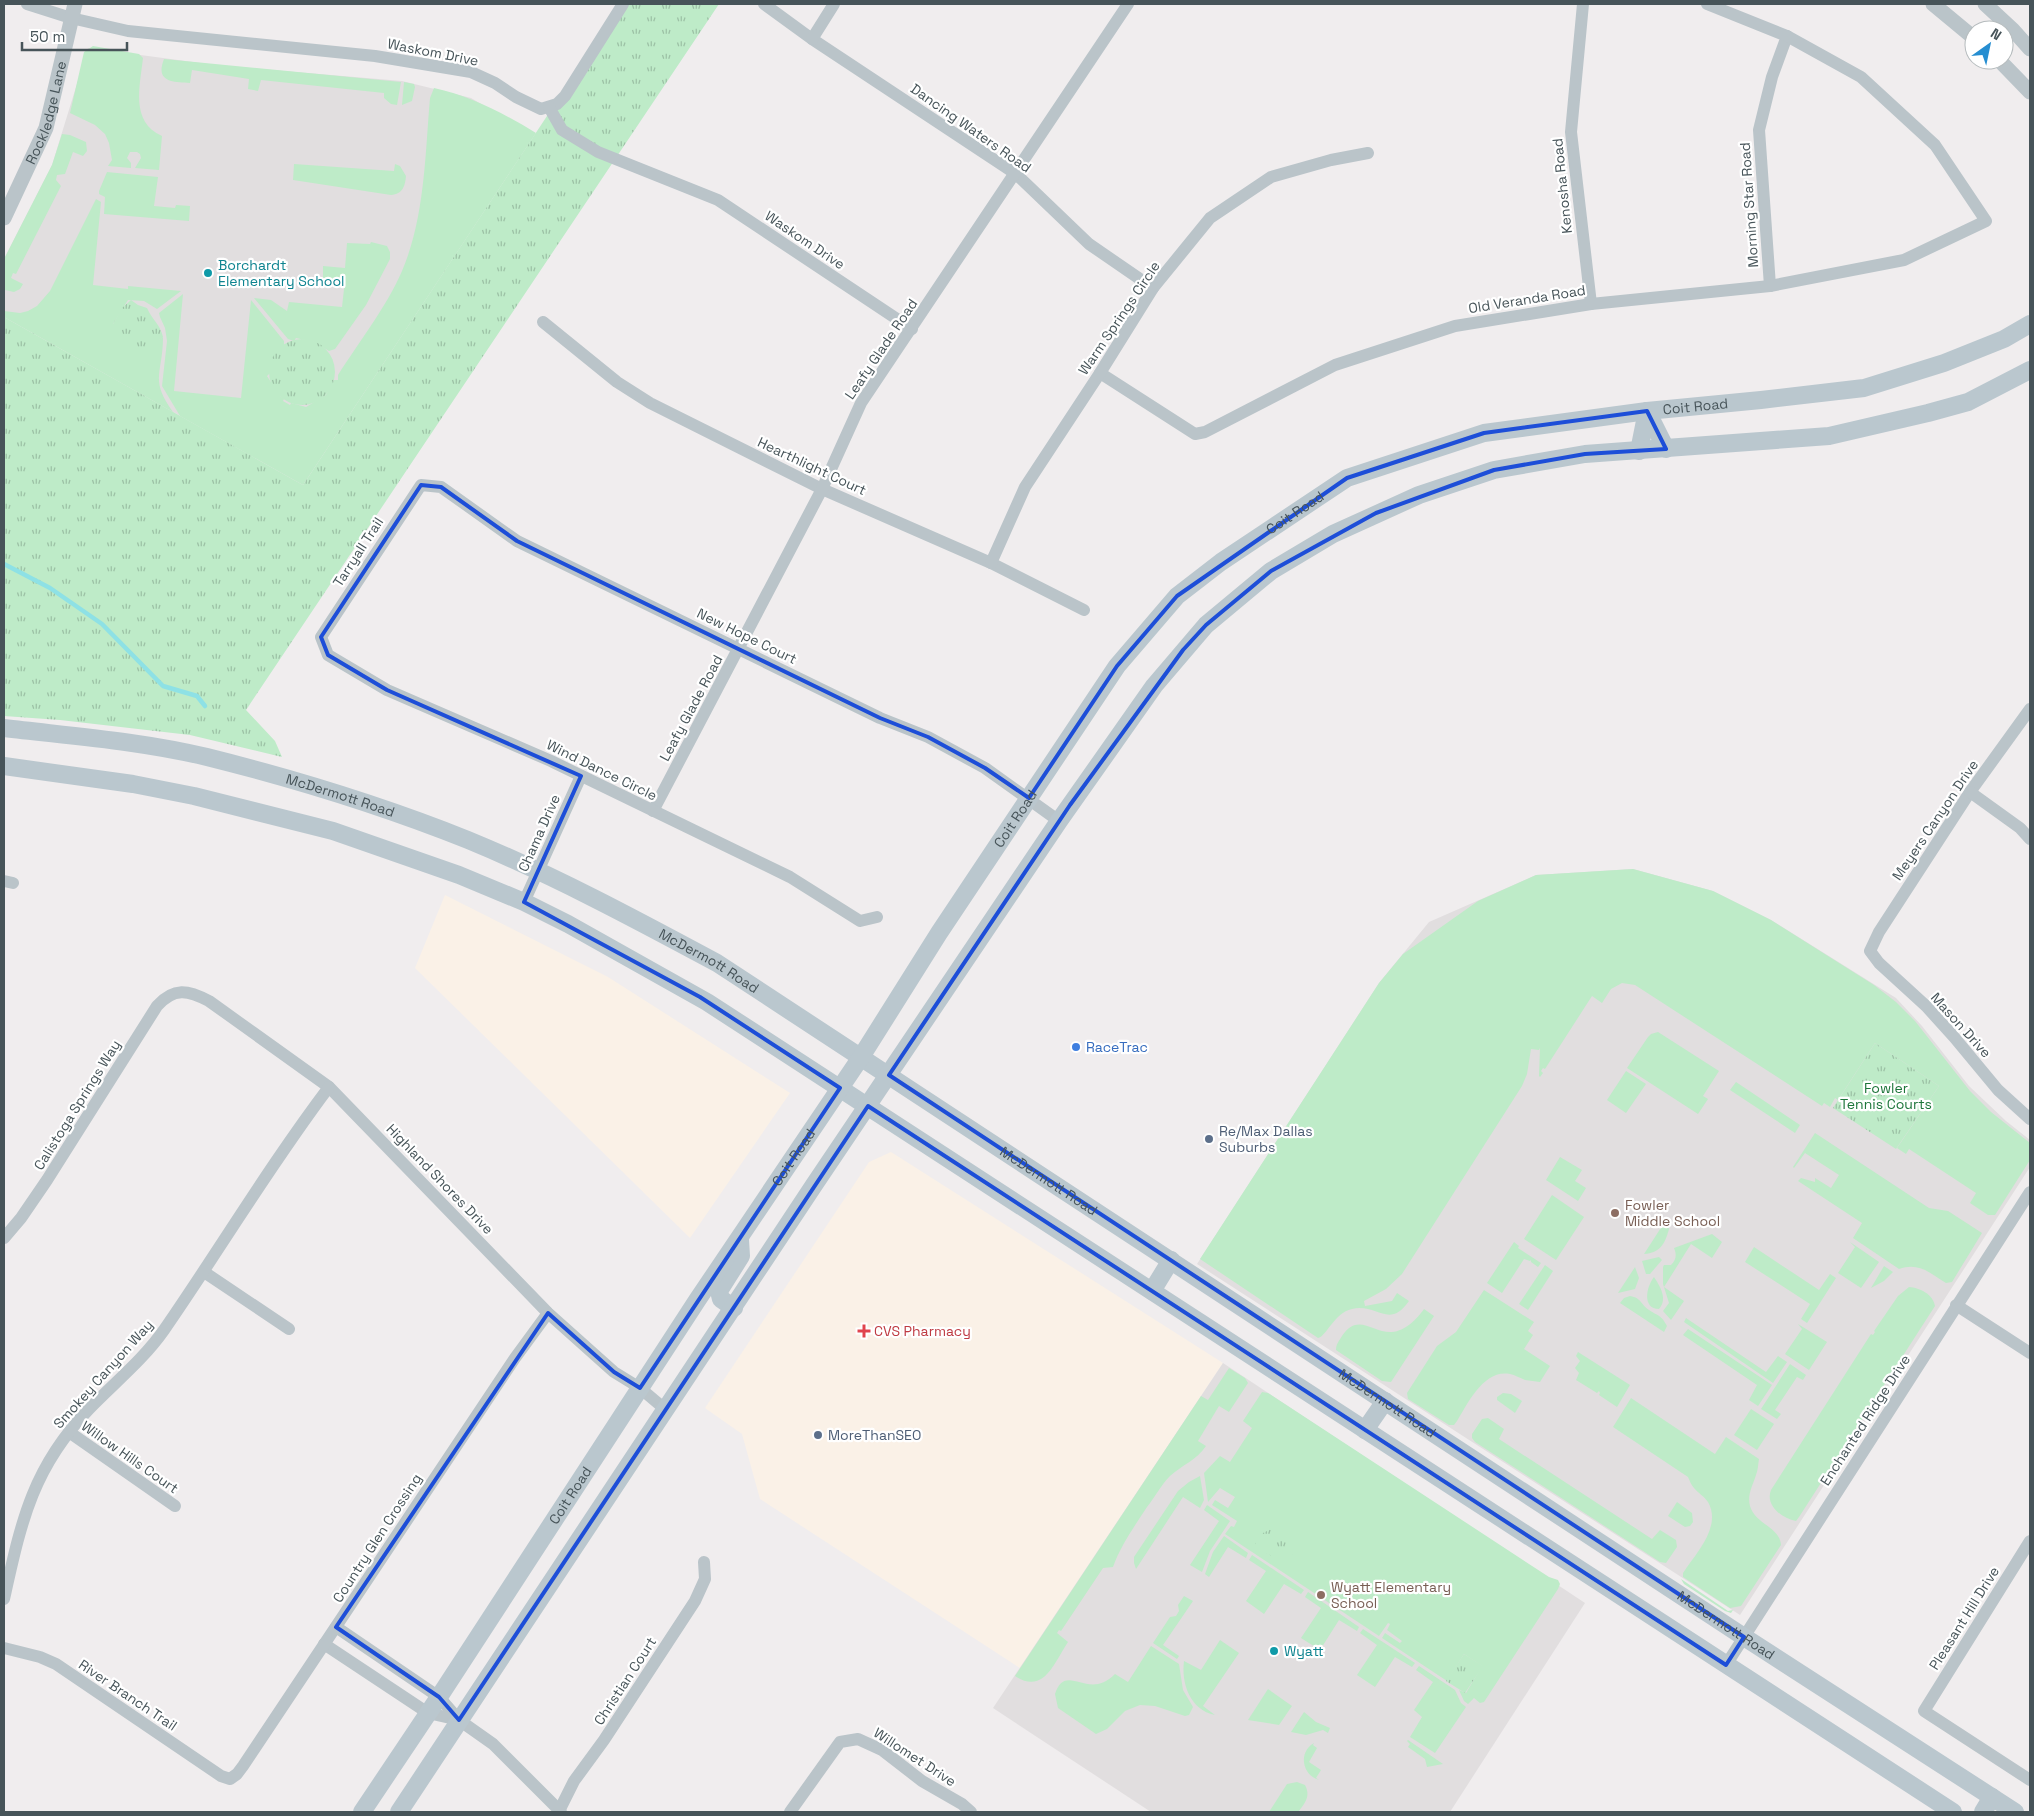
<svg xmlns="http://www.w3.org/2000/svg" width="2034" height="1816" viewBox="0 0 2034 1816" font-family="'Space Grotesk',sans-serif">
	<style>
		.commercial { fill: #faf1e7 }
		.education { fill: #e1dedf }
		.grass { fill: #beebc8 }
		.park { fill: url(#park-tufts) }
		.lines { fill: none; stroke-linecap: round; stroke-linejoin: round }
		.stream { stroke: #8ee1e5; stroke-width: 4.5 }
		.minor { stroke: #bac4c9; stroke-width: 12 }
		.tertiary { stroke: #bac4c9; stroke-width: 15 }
		.secondary { stroke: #bac7ce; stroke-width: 18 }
		.marked { fill: none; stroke: #1d4ed8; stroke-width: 4; stroke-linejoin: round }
		.culture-dot { fill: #0f9aa8; stroke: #fff; stroke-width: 2 }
		.shop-dot { fill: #3f7fe0; stroke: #fff; stroke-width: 2 }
		.service-dot { fill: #5c6f8a; stroke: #fff; stroke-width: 2 }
		.education-dot { fill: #8d6e63; stroke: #fff; stroke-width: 2 }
		.health-dot { fill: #e0444e; stroke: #fff; stroke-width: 2 }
		.labels { text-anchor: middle; stroke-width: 4.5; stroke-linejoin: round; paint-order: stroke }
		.street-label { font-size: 14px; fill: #475459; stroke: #fff }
		.culture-label { font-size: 14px; fill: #0d838f; stroke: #fff; text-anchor: start }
		.shop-label { font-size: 14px; fill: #366cbe; stroke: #fff; text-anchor: start }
		.park-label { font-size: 14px; fill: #1d753a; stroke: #fff }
		.service-label { font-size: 14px; fill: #4e5e75; stroke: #fff; text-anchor: start }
		.education-label { font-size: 14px; fill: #785e54; stroke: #fff; text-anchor: start }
		.health-label { font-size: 14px; fill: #be3a42; stroke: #fff; text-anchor: start }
	</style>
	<defs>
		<pattern id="park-tufts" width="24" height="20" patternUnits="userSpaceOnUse" patternTransform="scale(1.25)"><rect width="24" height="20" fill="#beebc8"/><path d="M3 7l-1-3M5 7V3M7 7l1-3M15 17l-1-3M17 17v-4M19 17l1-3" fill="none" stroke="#9cc1a5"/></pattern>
	</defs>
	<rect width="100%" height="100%" fill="#f0edee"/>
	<!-- commercial -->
	<g class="commercial">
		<path d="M445,895L608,977L790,1093L690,1238L415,968Z"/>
		<path d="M891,1152L1223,1363L1020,1668L760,1499L742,1434L705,1408L869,1162Z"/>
	</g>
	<!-- education -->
	<g class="education">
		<path d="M88,48L223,66L402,81L471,98L534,135L303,485L4,317V259L52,165Z"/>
		<path d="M1633,869L1713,891L1771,920L1896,998L1922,1026L1969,1086L2006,1121L2030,1140V1167L1740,1615L1197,1264L1379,983L1429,922L1536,875Z"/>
		<path d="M1223,1363L1585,1603L1450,1812H1151L993,1708Z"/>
	</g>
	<!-- grass -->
	<g class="grass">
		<path d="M93,46L139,54L143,58C140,86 130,122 162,136L159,170L135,168L141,158L140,154L137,152H130L127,158L131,163V168L108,166L112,160L109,143L105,134L95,125L70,113L84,52Z"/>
		<path d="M164,59L401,82L397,105L391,104L384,98V93L261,80L258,91L248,89L249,79L192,70L190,83C172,82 155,82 164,59Z"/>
		<path d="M404,82L414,84L415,87L412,101L402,105Z"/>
		<path d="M434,88C471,96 503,113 536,133L303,485L180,416L162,386L167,341L165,328L160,317L159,313L183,294L174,391L241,398L251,300L284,341V345C275,353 271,362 270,373L267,376L280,396L284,399L283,401L290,405L291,403L306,407L326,395L334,380H338V375C359,342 387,306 402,271C425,217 425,155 430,98Z"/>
		<path d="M62,134L70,135L86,142L87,151L83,156L73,152L65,174L57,175L56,180L61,186L16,274L13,273L11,278L23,284L20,289L14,292L5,290L4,259L52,165Z"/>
		<path d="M294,164L394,171L395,164L400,166L406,176C405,186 403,194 391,195L293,180Z"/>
		<path d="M107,172L158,177L154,206L175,208L176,205L190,206L189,221L104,214L105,197L99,194V191Z"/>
		<path d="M96,199L101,202L93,285L128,289V286L181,291L157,309L144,301L128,300L113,324V328L159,340L163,337C163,374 149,379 173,412L4,317V311L20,313L28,311L37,306L50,291Z"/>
		<path d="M371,242L387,246L390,252V259L366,305L335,349L329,351L314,342L296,338L294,341L288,339L254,298L271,300L287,311L289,302L342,307L345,280L323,278V266L345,268L347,243L370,244Z"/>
		<path d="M1633,869L1713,891L1771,920L1874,985L1896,1002L1915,1021L1970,1091L1991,1112L2030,1143V1160L1995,1215H1988L1970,1203L1976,1193L1909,1149L1906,1154L1897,1148L1939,1086L1875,1043L1838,1100L1835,1098L1830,1107L1824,1103L1822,1106L1635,985L1622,983L1611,989L1602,1003L1592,996L1545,1069L1543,1068L1541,1071L1543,1073L1540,1077L1539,1076L1540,1048L1539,1050L1531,1049L1527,1074L1522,1086L1402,1274L1386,1289L1364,1301L1365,1306L1392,1301L1397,1293L1409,1301C1389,1330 1377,1303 1352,1309C1334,1313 1326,1337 1318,1338L1200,1259L1379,983L1403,954L1478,901L1536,875Z"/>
		<path d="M1658,1032L1719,1071L1703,1096L1708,1099L1698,1114L1627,1068L1648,1037L1651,1034Z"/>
		<path d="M1626,1071L1646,1084L1626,1113L1607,1100Z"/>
		<path d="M1736,1082L1800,1125L1795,1133L1730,1090Z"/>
		<path d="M1815,1133L1929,1208L1948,1211L1982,1233L1952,1282L1946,1283C1930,1273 1919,1262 1899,1269L1853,1238L1862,1223L1798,1181L1801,1178L1815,1182V1178L1831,1188L1839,1175L1805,1153L1794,1168L1793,1167Z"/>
		<path d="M1560,1157L1582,1170L1575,1181L1586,1188L1578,1201L1546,1180Z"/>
		<path d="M1552,1195L1584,1217L1556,1260L1524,1239Z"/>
		<path d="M1666,1220L1669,1229C1665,1244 1660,1253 1644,1254Z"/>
		<path d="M1712,1234L1722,1242L1712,1258L1691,1244L1664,1287L1684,1301L1671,1320L1663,1311L1669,1303L1663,1284V1267L1664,1265H1671C1676,1260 1677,1255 1674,1248Z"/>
		<path d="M1514,1242L1519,1246L1518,1248L1541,1263L1538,1267L1531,1262V1260L1530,1261L1524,1259L1502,1293L1487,1283Z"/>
		<path d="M1850,1242L1879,1262L1861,1288L1838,1273L1855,1247Z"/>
		<path d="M1754,1247L1819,1290L1830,1274L1836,1278L1807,1323L1801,1319L1810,1304L1745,1262Z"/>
		<path d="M1659,1257L1662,1260L1650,1274H1646L1642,1261Z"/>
		<path d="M1545,1265L1553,1271L1528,1310L1519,1304Z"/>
		<path d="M1884,1266L1893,1272L1884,1281L1871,1288Z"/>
		<path d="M1635,1267L1639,1278L1635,1289L1618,1293Z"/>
		<path d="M1654,1277C1660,1286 1668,1299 1659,1309C1642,1309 1646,1287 1654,1277Z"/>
		<path d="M1909,1287C1920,1288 1933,1294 1935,1306L1799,1517L1796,1521C1781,1518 1765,1505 1771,1490L1871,1334L1873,1335L1875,1332L1874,1331L1898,1296Z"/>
		<path d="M1484,1290L1534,1322L1528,1331L1533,1335L1524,1349L1550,1366L1540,1382C1535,1381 1530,1381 1525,1380C1520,1378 1515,1375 1510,1374C1484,1369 1468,1403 1457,1421L1454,1425H1449L1408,1399L1407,1393L1437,1346L1456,1332Z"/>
		<path d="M1630,1296C1642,1298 1641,1305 1649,1310C1660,1317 1661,1315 1667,1326L1664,1332L1620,1303L1624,1298Z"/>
		<path d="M1424,1309L1434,1316L1391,1382L1382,1381L1336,1350C1336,1344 1339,1341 1342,1336C1358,1312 1372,1333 1392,1332C1405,1331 1417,1319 1424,1309Z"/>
		<path d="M1686,1318L1766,1372L1778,1356L1787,1362L1773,1383L1684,1322Z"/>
		<path d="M1798,1324L1827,1342L1809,1370L1785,1354L1802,1329Z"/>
		<path d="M1688,1329L1772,1385L1758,1406L1749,1400L1757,1385L1683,1335Z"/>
		<path d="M1578,1352L1630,1385L1617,1407L1599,1395L1600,1393L1599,1391L1597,1393L1576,1380L1579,1373L1575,1368L1580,1361L1576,1356Z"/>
		<path d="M1790,1364L1806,1375L1803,1380L1797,1377L1775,1410L1781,1414L1777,1419L1761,1409Z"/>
		<path d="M1229,1368L1245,1378L1248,1383L1229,1412L1219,1406L1198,1441L1206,1446C1197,1460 1182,1465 1170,1476C1161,1485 1155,1497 1147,1507C1134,1527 1121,1545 1113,1567L1103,1568L1061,1631L1059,1630L1057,1633L1068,1642C1054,1663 1044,1695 1015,1676L1201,1396L1208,1400Z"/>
		<path d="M1262,1392L1268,1393L1549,1577L1558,1580L1560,1584L1558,1589L1484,1702L1480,1703L1474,1698L1468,1704L1464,1701L1459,1690L1466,1693L1482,1666L1464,1654L1447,1681L1382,1638L1385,1633L1400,1643L1402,1641L1387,1630L1390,1624L1388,1623L1379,1636L1225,1534L1231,1526L1234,1527L1237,1521L1212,1505L1215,1500L1228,1508L1235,1497L1220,1488L1208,1502L1204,1473L1220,1456L1230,1462L1252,1428L1243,1421Z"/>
		<path d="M1503,1393L1511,1394L1522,1401L1515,1413L1497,1400V1397Z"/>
		<path d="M1631,1398L1715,1454L1726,1437L1759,1459C1758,1465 1758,1470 1756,1475C1753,1485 1747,1494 1750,1506C1755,1524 1780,1527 1781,1545L1741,1606L1730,1608L1683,1577V1573C1696,1553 1722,1527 1708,1502C1704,1496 1698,1493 1694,1488C1691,1485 1690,1481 1688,1477L1613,1427Z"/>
		<path d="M1751,1409L1774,1424L1757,1450L1734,1435Z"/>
		<path d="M1488,1418L1504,1429L1499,1439L1652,1539L1660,1530L1676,1540L1677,1547L1666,1563L1660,1562L1475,1442L1472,1438V1434L1482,1419Z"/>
		<path d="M1200,1476L1204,1500L1200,1508L1183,1497L1136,1569L1134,1563V1557L1178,1491L1189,1482Z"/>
		<path d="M1677,1502L1692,1513L1693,1522L1690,1526L1685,1527L1668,1516Z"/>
		<path d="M1207,1505L1230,1521L1210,1551L1202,1572L1190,1565L1219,1521L1204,1510Z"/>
		<path d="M1224,1536L1248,1553L1246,1558L1228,1547L1209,1577L1205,1574L1213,1552Z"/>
		<path d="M1252,1555L1304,1590L1301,1594L1284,1584L1264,1614L1246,1601L1266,1571L1249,1560Z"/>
		<path d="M1681,1579L1728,1611L1733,1610L1731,1613L1725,1611L1684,1584Z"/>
		<path d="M1308,1592L1359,1627L1357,1631L1339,1620L1320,1650L1301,1638L1321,1608L1305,1597Z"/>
		<path d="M1184,1596L1193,1601L1163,1645L1179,1656L1177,1659L1153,1643L1170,1617L1176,1616L1179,1611L1178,1605Z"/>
		<path d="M1363,1629L1415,1663L1412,1667L1395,1657L1375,1687L1357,1675L1377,1645L1360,1633Z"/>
		<path d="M1220,1640L1239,1653L1203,1706L1215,1715C1190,1710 1181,1683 1184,1661L1201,1670Z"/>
		<path d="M1151,1646L1179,1664L1183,1690L1193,1707L1189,1715L1185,1716L1155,1706L1140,1705L1125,1711L1107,1729L1096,1734L1058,1708L1055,1694C1066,1661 1088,1702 1115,1674L1128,1682Z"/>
		<path d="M1419,1666L1455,1690L1461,1703L1466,1707L1435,1753L1410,1737L1422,1717L1414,1710L1433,1682L1416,1670Z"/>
		<path d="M1268,1689L1292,1706L1279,1725L1248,1720Z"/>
		<path d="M1304,1712L1316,1722L1330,1728L1328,1733L1323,1730L1306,1735L1291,1732Z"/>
		<path d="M1408,1740L1443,1764L1427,1767L1425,1759L1408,1747L1410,1744L1407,1741Z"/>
		<path d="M1314,1743L1313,1745L1317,1748L1309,1762L1321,1770L1316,1778L1319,1780C1302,1775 1298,1752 1314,1743Z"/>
		<path d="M1297,1782L1305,1785C1311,1796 1305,1803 1298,1812H1269L1287,1784Z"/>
	</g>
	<!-- park -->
	<g class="park">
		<path d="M621,4H719L246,710L275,741L282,757L190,735L60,720L4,716V317L303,485Z"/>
		<path d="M131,300L138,305L147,308C153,321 160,324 163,337L150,348L138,353L126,348L113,328V324L122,308Z"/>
		<circle cx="302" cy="372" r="33"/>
		<path d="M1875,1043L1939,1086L1896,1149L1833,1108Z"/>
		<path d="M1271,1529C1283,1530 1294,1537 1296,1550L1292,1555L1277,1559L1261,1550L1255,1544L1261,1534Z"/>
		<path d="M1464,1654L1483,1666L1465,1693L1446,1681Z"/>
	</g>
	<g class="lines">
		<!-- stream -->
		<path class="stream" d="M4,564L50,588L102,624L163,686L197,696L205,706"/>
		<!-- minor -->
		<g class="minor">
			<path d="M27,4L71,18L128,31L375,56L471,72L495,83L516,97L541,109L557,104L565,96L623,4"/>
			<path d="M764,4L812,39L1016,174L1089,244L1153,288"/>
			<path d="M1583,4L1571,132L1591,304"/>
			<path d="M812,39L834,4"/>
			<path d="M549,107L562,130L598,152L718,200L912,329"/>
			<path d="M1770,286L1759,130L1772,77L1787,36"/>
			<path d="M543,322L617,382L650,403L822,489L991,563L1084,610"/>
			<path d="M1100,373L1195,434L1205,432L1335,365L1455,326L1591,304L1770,286L1904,260L1986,221L1935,145L1861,77L1787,36L1707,4"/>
			<path d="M991,563L1025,487L1100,373L1153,288L1210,218L1271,177L1331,160L1368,153"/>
			<path d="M2030,709L1970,792L1879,932L1870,951L1879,963L1926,1006L1954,1037L1998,1090L2030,1119"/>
			<path d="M1970,792L2020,828L2030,839"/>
			<path d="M653,811L822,489L861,403L1128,4"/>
			<path d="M4,881L13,883"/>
			<path d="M524,902L581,776"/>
			<path d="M877,917L860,921L790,877L551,761L387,690L328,655L321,637L421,485L441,487L517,541L880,718L928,737L985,768L1059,821"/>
			<path d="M4,1238L21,1218L47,1180L157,1006C174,987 188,990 209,1001L329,1087L548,1313L614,1372L640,1388L666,1410"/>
			<path d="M204,1272L289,1329"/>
			<path d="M1956,1305L2030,1353"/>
			<path d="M69,1432L175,1506"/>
			<path d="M2030,1541L1924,1711L2030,1780"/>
			<path d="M4,1599C21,1523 32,1468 89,1409C114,1383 143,1360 164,1330C220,1249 270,1165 329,1087"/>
			<path d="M336,1627L439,1697L459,1720L493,1744L561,1812"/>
			<path d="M324,1644L428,1713L459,1720"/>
			<path d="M4,1648L40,1657L56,1664L221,1776L230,1779L237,1774L243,1766L515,1358L548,1313"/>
			<path d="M1726,1665L2030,1192"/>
			<path d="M559,1811L574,1781L604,1740L695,1601L705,1579L704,1562"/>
			<path d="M790,1812L840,1742L858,1739L882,1750L922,1781L962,1804L971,1812"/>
		</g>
		<!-- tertiary -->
		<g class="tertiary">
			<path d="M1933,4L1974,38"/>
			<path d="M1985,4L2013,30L2030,49"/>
			<path d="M1999,60L2030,92"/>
			<path id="s1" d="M4,218L46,128L75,4"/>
		</g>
		<!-- secondary -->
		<g class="secondary">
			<path d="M1647,411L1666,449"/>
			<path d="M1639,451L1647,411"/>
			<path id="s2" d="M4,728C71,736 141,741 207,757C295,779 383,806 468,840C553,875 635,919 717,963L1744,1637L2015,1812"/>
			<path d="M4,766L133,784L194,796L333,831L459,875L524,902L568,924L707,1002L1953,1812"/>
			<path d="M1152,1291L1171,1260"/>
			<path d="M734,1308L721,1299L719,1291L741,1256L740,1240"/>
			<path d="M1365,1430L1385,1401"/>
			<path id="s3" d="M362,1812L439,1697L698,1299L861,1057L939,933L1117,666L1177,596L1221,562L1347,478L1484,433L1647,411L1761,400L1864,388L1944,363L2004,339L2030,324"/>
			<path d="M399,1812L814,1185L1059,821L1154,686L1206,625L1271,571L1333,534L1419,495L1494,470L1585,454L1829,436L1928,413L1968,402L2030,370"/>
			<path d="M1983,1812L1992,1797"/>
		</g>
	</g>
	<!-- marked area -->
	<path class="marked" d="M1647,411L1666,449L1585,454L1494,470L1376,513L1271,571L1206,625L1183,650L1070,805L889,1075L1744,1637L1726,1665L868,1106L459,1720L439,1697L336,1627L548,1313L614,1372L640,1388L840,1088L700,997L524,902L581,776L387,690L328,655L321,637L421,485L441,487L517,541L880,718L928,737L985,768L1029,798L1117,666L1177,596L1347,478L1484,433Z"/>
	<!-- markers -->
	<g class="culture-dot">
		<circle cx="208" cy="273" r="5"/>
		<circle cx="1274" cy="1651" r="5"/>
	</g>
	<circle class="shop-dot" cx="1076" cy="1047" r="5"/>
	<g class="service-dot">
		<circle cx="1209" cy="1139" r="5"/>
		<circle cx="818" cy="1435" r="5"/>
	</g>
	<g class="education-dot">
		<circle cx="1615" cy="1213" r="5"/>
		<circle cx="1321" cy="1595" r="5"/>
	</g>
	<path class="health-dot" d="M861.5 1323.5h5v5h5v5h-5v5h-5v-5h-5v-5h5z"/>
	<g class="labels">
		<!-- street labels -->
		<g class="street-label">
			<text transform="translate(433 52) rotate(11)" y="5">Waskom Drive</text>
			<text dy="5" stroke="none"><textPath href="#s1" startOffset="114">Rockledge Lane</textPath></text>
			<text transform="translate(971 128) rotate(35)" y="5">Dancing Waters Road</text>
			<text transform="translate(1562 186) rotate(-96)" y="5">Kenosha Road</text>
			<text transform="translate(1749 205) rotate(-94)" y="5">Morning Star Road</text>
			<text transform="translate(805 240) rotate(34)" y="5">Waskom Drive</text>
			<text transform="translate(1527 299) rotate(-9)" y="5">Old Veranda Road</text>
			<text transform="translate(1119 318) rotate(-56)" y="5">Warm Springs Circle</text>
			<text transform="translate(881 349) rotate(-56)" y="5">Leafy Glade Road</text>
			<text dy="5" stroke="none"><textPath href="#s3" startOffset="2029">Coit Road</textPath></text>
			<text transform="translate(812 466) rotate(25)" y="5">Hearthlight Court</text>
			<text dy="5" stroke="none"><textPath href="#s3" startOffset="1609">Coit Road</textPath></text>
			<text transform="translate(358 552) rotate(-57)" y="5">Tarryall Trail</text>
			<text transform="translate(747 636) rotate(26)" y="5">New Hope Court</text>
			<text transform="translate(691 708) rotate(-62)" y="5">Leafy Glade Road</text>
			<text transform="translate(602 770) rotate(26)" y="5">Wind Dance Circle</text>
			<text dy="5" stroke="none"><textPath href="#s2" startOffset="344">McDermott Road</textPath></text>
			<text dy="5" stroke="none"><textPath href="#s3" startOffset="1189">Coit Road</textPath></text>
			<text transform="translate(1935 820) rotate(-56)" y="5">Meyers Canyon Drive</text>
			<text transform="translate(539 833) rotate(-66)" y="5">Chama Drive</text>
			<text dy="5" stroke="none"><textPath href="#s2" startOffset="749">McDermott Road</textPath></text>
			<text transform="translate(1961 1025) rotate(48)" y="5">Mason Drive</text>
			<text transform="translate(77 1105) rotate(-58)" y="5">Calistoga Springs Way</text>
			<text dy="5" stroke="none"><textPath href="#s3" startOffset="784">Coit Road</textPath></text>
			<text transform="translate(440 1179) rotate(46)" y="5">Highland Shores Drive</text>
			<text dy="5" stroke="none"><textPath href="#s2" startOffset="1154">McDermott Road</textPath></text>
			<text transform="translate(103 1374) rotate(-48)" y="5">Smokey Canyon Way</text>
			<text dy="5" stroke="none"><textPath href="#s2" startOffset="1559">McDermott Road</textPath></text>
			<text transform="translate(1865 1420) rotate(-57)" y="5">Enchanted Ridge Drive</text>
			<text transform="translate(130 1457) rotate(35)" y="5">Willow Hills Court</text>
			<text dy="5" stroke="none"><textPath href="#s3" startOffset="379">Coit Road</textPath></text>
			<text transform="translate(377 1538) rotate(-57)" y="5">Country Glen Crossing</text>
			<text transform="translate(1964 1618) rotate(-58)" y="5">Pleasant Hill Drive</text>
			<text dy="5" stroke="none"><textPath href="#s2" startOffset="1964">McDermott Road</textPath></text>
			<text transform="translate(625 1681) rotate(-57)" y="5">Christian Court</text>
			<text transform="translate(128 1695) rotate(34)" y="5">River Branch Trail</text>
			<text transform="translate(915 1757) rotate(33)" y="5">Willomet Drive</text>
		</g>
		<!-- culture labels -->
		<g class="culture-label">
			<text x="218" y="270">Borchardt<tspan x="218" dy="16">Elementary School</tspan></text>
			<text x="1284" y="1656">Wyatt</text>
		</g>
		<!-- shop labels -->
		<g class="shop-label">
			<text x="1086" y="1052">RaceTrac</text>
		</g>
		<!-- park labels -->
		<g class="park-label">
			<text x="1886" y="1093">Fowler<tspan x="1886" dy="16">Tennis Courts</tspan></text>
		</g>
		<!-- service labels -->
		<g class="service-label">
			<text x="1219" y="1136">Re/Max Dallas<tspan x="1219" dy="16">Suburbs</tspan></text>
			<text x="828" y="1440">MoreThanSEO</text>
		</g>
		<!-- education labels -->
		<g class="education-label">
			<text x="1625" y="1210">Fowler<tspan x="1625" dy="16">Middle School</tspan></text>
			<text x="1331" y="1592">Wyatt Elementary<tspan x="1331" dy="16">School</tspan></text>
		</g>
		<!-- health labels -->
		<g class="health-label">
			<text x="874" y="1336">CVS Pharmacy</text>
		</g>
	</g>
	<!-- border -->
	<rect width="2034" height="1816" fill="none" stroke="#475459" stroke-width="10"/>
	<!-- north arrow -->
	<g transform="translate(1989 45) rotate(33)"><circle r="24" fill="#ffffff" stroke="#b5bbbd"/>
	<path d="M0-4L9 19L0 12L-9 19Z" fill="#268ed1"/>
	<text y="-8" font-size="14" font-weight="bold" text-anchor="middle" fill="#475459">N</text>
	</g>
	<!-- scale -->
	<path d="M22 42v8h105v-8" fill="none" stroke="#475459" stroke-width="2.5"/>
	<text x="30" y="42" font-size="15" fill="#475459" stroke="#ffffff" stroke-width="4" paint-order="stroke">50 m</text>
</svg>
